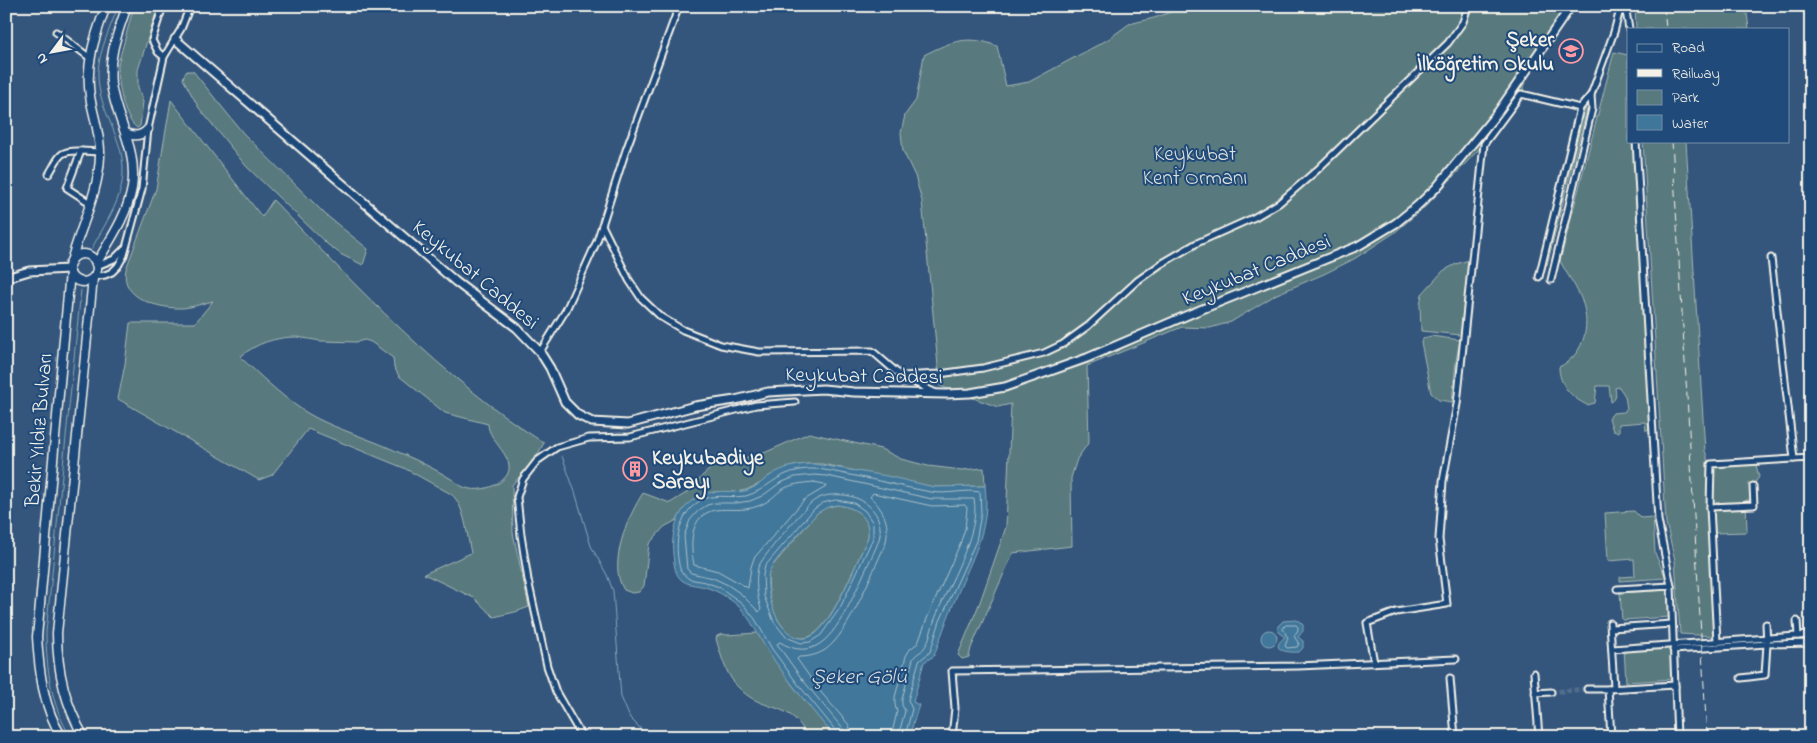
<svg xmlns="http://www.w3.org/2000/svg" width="1817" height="743" viewBox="0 0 1817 743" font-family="'Indie Flower',sans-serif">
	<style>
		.green { fill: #587a7e; stroke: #a6b6b3; fill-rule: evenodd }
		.water { fill: #3f779b; stroke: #87a8ba; fill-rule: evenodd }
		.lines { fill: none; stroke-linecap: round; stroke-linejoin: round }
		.shore { stroke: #acc0c9; stroke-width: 1 }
		.stream { stroke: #87a8ba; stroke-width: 1 }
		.street-tunnel { stroke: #516d8d; stroke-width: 5; stroke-dasharray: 5 2.5; stroke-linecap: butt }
		.street-casing { stroke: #f4f1e8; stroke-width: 9 }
		.secondary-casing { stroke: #f4f1e8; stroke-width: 11 }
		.primary-casing { stroke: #f4f1e8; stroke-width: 11 }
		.street { stroke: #1f4a7a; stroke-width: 5 }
		.secondary { stroke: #1f4a7a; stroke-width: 7 }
		.primary { stroke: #1f4a7a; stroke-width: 8 }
		.rail { stroke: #f4f1e8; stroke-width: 1; stroke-dasharray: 8 4; stroke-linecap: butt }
		.labels { text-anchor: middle; stroke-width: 4; stroke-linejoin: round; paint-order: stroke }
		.poi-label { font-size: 21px; font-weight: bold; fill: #f4f1e8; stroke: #1f4a7a; text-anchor: end }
		.park-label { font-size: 21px; fill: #dddfd8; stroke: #1f4a7a }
		.street-label { font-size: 21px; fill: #f4f1e8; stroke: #1f4a7a }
		.water-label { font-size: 22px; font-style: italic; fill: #d9dfdc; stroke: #1f4a7a }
	</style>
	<rect width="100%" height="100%" fill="#34567d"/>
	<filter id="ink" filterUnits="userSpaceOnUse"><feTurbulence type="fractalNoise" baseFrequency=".02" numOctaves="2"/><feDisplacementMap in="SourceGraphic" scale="10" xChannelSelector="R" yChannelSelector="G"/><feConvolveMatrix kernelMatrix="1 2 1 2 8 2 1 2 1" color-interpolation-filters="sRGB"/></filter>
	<g filter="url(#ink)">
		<!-- green -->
		<g class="green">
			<path d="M134,6H158L138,70V87L143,102L140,126L137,128C122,117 118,81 118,64Z"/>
			<path d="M1188,6H1571L1573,10L1528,76L1519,102L1487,144L1479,149L1426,206L1394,233L1354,259L1324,274L1277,294L1231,322L1210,328L1182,327L1087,366L1089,442L1077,459L1071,478L1072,546L1013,553L971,648L969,657L962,659L958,655L980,602L1006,527L1011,404L998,407L940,386L922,201L915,176L903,151L901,133L905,115L916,100L924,55C950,42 967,34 997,46L1006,86L1029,82L1107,40L1129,24L1154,18Z"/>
			<path d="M1635,6H1746L1749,29H1636Z"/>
			<path d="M1614,52L1628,55V141H1634L1651,426L1646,431L1645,422L1619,424V432L1613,431L1609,418L1613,413L1624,412L1627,409L1625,396L1619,387L1615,388C1616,394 1617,399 1611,402L1609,386H1597L1595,403L1587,405C1572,398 1559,385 1559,367C1586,354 1592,322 1580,296C1574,283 1566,273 1560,261Z"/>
			<path d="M187,71H193L243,133L326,215L368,249L363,265L342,255L327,244L246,166L199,108L183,79L184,75Z"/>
			<path d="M171,100L262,217L273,200C356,286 442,378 544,443L535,459L512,485L513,533L529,607L515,612L494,617L474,598L424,574L471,553C467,536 465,505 451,494L404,468L308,429L272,475L259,480L118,399L125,364L130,323H195L213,301C204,303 194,307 183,308C160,309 119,299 126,269L156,189ZM297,337L321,341L356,342L365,340L371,342L393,358L394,367L399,376L445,413L488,424C488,441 517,458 507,475C500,486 482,491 470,489C463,488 458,484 453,480C442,473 428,466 416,460C400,453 384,445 367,439C344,430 322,423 301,409C279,394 260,375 240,357C256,343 276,337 297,337Z"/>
			<path d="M1585,109H1587L1547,265H1545Z"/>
			<path d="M1643,141H1686L1705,451L1707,456L1715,636L1680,634L1675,560L1666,523Z"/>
			<path d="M1469,260L1461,335L1421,331L1420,305L1422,294L1443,271L1456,264Z"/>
			<path d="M1431,336L1460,340L1456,361L1452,402L1439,400L1431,393L1421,342L1424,338Z"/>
			<path d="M809,433L881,449L901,459L928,466L962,470L984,468L985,486L934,487L822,464H807L793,466L769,476L761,483L746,490L736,492H714L694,499L683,510L677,520L664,527L649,544L644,586L639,592L632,593L624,590C607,564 628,516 643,493L670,503L688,492L703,475L715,465L764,453Z"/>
			<path d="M1751,463L1756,465L1759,477L1752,487L1753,500H1746L1747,532L1715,533L1712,464Z"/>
			<path d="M837,505C855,507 871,516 868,537C858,559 833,622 814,634C803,642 792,637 784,628C770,611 767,591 769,570L817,513L824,508Z"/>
			<path d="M1634,511L1641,518L1653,517L1655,553L1666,578L1620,581V577L1635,576L1634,559L1608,561L1605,513Z"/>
			<path d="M1668,590L1670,617L1622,620L1620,593Z"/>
			<path d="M757,633L793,686L835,737H807C792,701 766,713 742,691C726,677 722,658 716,639L717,636L722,634L727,635Z"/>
			<path d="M1671,646L1673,679L1626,682L1624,649Z"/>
		</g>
		<!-- water -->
		<g class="water">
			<path d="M814,464L887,476L934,487L985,486C990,527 975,552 960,588C950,611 942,633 934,656L924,662L913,702L919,705L909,737H835C812,711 791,684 771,656C761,642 754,624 743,611C733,600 719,591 705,587C698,585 689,585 683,581C674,575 674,563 673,554C670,525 683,495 715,492C725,490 735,493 745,491C756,488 762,481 771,475C783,467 799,464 814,464ZM837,505C855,507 871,516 868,537C858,560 834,620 815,634C800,645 786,633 778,620C771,606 765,587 769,572C771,563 809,523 817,513L828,507Z"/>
			<path d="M1295,620L1299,621L1303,625V631L1298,637L1303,641V648L1299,652C1287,653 1268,650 1285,637L1279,633L1278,626L1283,621Z"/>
			<circle cx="1269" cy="638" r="8"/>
		</g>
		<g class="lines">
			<!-- shore -->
			<g class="shore">
				<path d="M814,482L824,484L826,487L804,500L754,558L751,567L748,588L718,571L694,565C690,545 689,515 715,510C730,508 742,512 758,506C767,503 773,497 780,491C789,484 803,483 814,482Z"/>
				<path d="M836,500L854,503L865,511L873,523V538L840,608L821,635L810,642L801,643L786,637L774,622L764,596L763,575L765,566L814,509L823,503Z"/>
				<path d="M1286,625H1296L1298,627V630L1294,636L1299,644L1297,647L1287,648L1285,646L1288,638L1283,629Z"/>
				<path d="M838,737L837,732L797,683L772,649L755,619L742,603L719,587L705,582L689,579L681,572C672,544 678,504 711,497C723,495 734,498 746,496C767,490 775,474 800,470C816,467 830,471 845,474C874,479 902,487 931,492C947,495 965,489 980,492L981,514L976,541L940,621L930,652L919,661L908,700L912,709L905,737"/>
				<path d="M845,737L843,729L802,679L777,644L780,642C791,649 804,652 816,646C838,636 857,588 867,567C871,557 878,546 880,535C883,508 857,492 832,495C825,495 817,498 811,503C803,510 760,559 758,568C755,581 757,596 761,609L759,612L741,594L728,585L713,578L691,573L687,569L684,536L690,520L698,511L707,505L715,503H736L750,501L762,496L780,483L795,477L814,475L827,476L932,499H974C981,533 947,586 935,619C932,626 929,643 924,648C921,653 916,653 913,659L902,699V705L905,711L898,737"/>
				<path d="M852,737L849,725L819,690L797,659L799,657C808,657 817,655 825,650C849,634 872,572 885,545C891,526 884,509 870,497L873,493L932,506L965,505L967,508L965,529L960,544L928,616L918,643L910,649L906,656L895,697V705L897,712L891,737"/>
			</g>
			<!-- stream -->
			<g class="stream">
				<path d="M92,248C114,208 135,182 115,134C107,114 97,94 98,72C99,50 111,27 118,6"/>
				<path d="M562,456L575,492L591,546L607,575L613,591L621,697L630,718L649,737"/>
				<path d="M937,734L938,737"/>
				<path d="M71,737C51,707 46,667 46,632L81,290"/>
			</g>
			<!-- street-tunnel -->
			<path class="street-tunnel" d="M1551,692L1587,689"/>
			<!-- street casing -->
			<g class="street-casing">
				<g id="street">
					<path d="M163,6L152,40L158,52L164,57"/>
					<path d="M1625,6L1629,29"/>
					<path d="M56,32L90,58"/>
					<path d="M1636,141L1658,520L1671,586L1677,737"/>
					<path d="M49,174C60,156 58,150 81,151"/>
					<path d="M90,203L67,188L81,151L100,152"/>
					<path d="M602,225L629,280L641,298L661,317L683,330L721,345L759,352L872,351L901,376L936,393"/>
					<path d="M1771,258L1794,459"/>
					<path d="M97,266L114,259L124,249"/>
					<path d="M94,277L105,275L112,272L118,266L124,255L142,189L148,129L164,57L181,29L190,6"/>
					<path d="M1539,277L1580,108L1591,95L1614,32L1621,6"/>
					<path d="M1551,280L1592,109L1591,95"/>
					<path d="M540,352L566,310L597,241L626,150L679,6"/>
					<path d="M901,376L939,374L983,368L1044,353L1063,344L1088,326L1137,281L1161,264L1197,243L1255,217L1279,203L1317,170L1448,43L1463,22L1468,6"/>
					<path d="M1710,507L1754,505L1753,486"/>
					<path d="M1617,589L1671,586"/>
					<path d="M1797,621L1798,636"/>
					<path d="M1610,623L1614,688"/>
					<path d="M1611,628L1672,624"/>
					<path d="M1717,642L1710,507L1711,464L1811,458"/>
					<path d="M1612,649L1811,635"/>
					<path d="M1673,650L1767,644L1811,643"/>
					<path d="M1374,663L1367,623L1396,612L1447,604L1439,539L1443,481L1457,404L1484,144L1521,94L1580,108"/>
					<path d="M1534,673L1539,737"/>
					<path d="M1450,678L1455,737"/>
					<path d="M1741,678L1765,675L1767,644L1766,624"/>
					<path d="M1587,689H1608"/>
					<path d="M1535,693L1551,692"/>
					<path d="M582,737L556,692L547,666L528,580L521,535L517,497L523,479L537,461L557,447L589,438L630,437L756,405L795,402"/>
					<path d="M952,737L955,708L952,671L1298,666L1456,659"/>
					<path d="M1611,737L1608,689L1675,685V687"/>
				</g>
			</g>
			<!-- secondary casing -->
			<g class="secondary-casing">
				<g id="secondary">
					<path d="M175,39L456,282L517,328L540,352L550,368L565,402L578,415L592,422L628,424L695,406L735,400L768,392L823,389L854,392L946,394L970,393L1005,387L1087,358L1190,314L1358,246L1396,223L1417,206L1436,188L1498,112L1571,6"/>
					<path d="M6,278L29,271L69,269"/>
				</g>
			</g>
			<!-- primary casing -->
			<g class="primary-casing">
				<g id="primary">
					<path d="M126,133C134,137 142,136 148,129"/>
					<circle cx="83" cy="268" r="14"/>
					<path d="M71,262C80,227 99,192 100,156C101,135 93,116 90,96C85,64 95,36 106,6"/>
					<path d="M96,264C110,240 127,216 132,188C138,147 116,121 111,84C108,56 118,32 127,6"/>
					<path d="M62,737C43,708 39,670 37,637L70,272"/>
					<path d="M84,737C65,705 57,670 57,633L93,278"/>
				</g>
			</g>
			<!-- street -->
			<use href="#street" class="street"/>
			<!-- secondary -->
			<use href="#secondary" class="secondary"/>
			<!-- primary -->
			<use href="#primary" class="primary"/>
			<!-- rail -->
			<g class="rail">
				<path d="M1664,6L1666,29"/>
				<path d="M1672,141L1707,737"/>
			</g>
		</g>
	</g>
	<!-- icons -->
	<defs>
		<g id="school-ring" transform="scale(1.25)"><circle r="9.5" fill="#1f4a7a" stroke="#ff9aa2" stroke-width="1.5"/><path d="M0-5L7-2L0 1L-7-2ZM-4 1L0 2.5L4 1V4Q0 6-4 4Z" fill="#ff9aa2"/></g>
		<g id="building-ring" transform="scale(1.25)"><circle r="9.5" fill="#1f4a7a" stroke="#ff9aa2" stroke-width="1.5"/><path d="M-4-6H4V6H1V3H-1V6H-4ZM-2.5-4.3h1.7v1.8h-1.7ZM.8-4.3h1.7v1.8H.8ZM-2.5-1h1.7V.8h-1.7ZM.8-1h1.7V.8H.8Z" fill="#ff9aa2"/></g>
	</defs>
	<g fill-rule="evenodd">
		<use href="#school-ring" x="1571" y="51"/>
		<use href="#building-ring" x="635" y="469"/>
	</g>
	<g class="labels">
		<!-- poi labels -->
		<g class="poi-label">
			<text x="1554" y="46">Şeker<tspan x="1554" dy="24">İlköğretim Okulu</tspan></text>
			<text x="652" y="464" text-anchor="start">Keykubadiye<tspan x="652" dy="24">Sarayı</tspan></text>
		</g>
		<!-- park labels -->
		<g class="park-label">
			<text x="1195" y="160">Keykubat<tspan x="1195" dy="24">Kent Ormanı</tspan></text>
		</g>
		<!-- street labels -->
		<g class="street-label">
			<text transform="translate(1256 269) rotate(-22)" y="7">Keykubat Caddesi</text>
			<text transform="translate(476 274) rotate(40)" y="7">Keykubat Caddesi</text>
			<text transform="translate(864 375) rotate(1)" y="7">Keykubat Caddesi</text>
			<text transform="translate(38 430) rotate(-85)" y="7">Bekir Yıldız Bulvarı</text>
		</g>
		<!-- water labels -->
		<g class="water-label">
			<text x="859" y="683">Şeker Gölü</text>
		</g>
	</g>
	<!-- margin -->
	<rect width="1817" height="743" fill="none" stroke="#1f4a7a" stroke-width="25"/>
	<rect x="12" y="12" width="1792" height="718" fill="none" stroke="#f4f1e8" stroke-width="2" filter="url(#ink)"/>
	<!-- legend -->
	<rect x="1627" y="28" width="162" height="115" fill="#1f4a7a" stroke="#748da6"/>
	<rect x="1637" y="44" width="25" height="8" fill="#1f4a7a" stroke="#748da6"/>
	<text x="1672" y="52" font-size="15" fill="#f4f1e8">Road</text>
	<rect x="1637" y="69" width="25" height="8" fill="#f4f1e8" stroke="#748da6"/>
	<text x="1672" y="78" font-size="15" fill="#f4f1e8">Railway</text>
	<rect x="1637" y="90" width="25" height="15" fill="#587a7e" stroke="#748da6"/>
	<text x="1672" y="102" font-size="15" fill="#f4f1e8">Park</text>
	<rect x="1637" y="115" width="25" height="15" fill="#3f779b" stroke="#748da6"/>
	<text x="1672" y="128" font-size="15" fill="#f4f1e8">Water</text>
	<!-- north arrow -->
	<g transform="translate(52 52) rotate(238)" stroke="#1f4a7a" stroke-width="4" paint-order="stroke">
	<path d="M0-4L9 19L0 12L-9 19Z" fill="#f4f1e8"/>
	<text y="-8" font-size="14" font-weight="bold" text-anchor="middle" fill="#f4f1e8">N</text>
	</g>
</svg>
